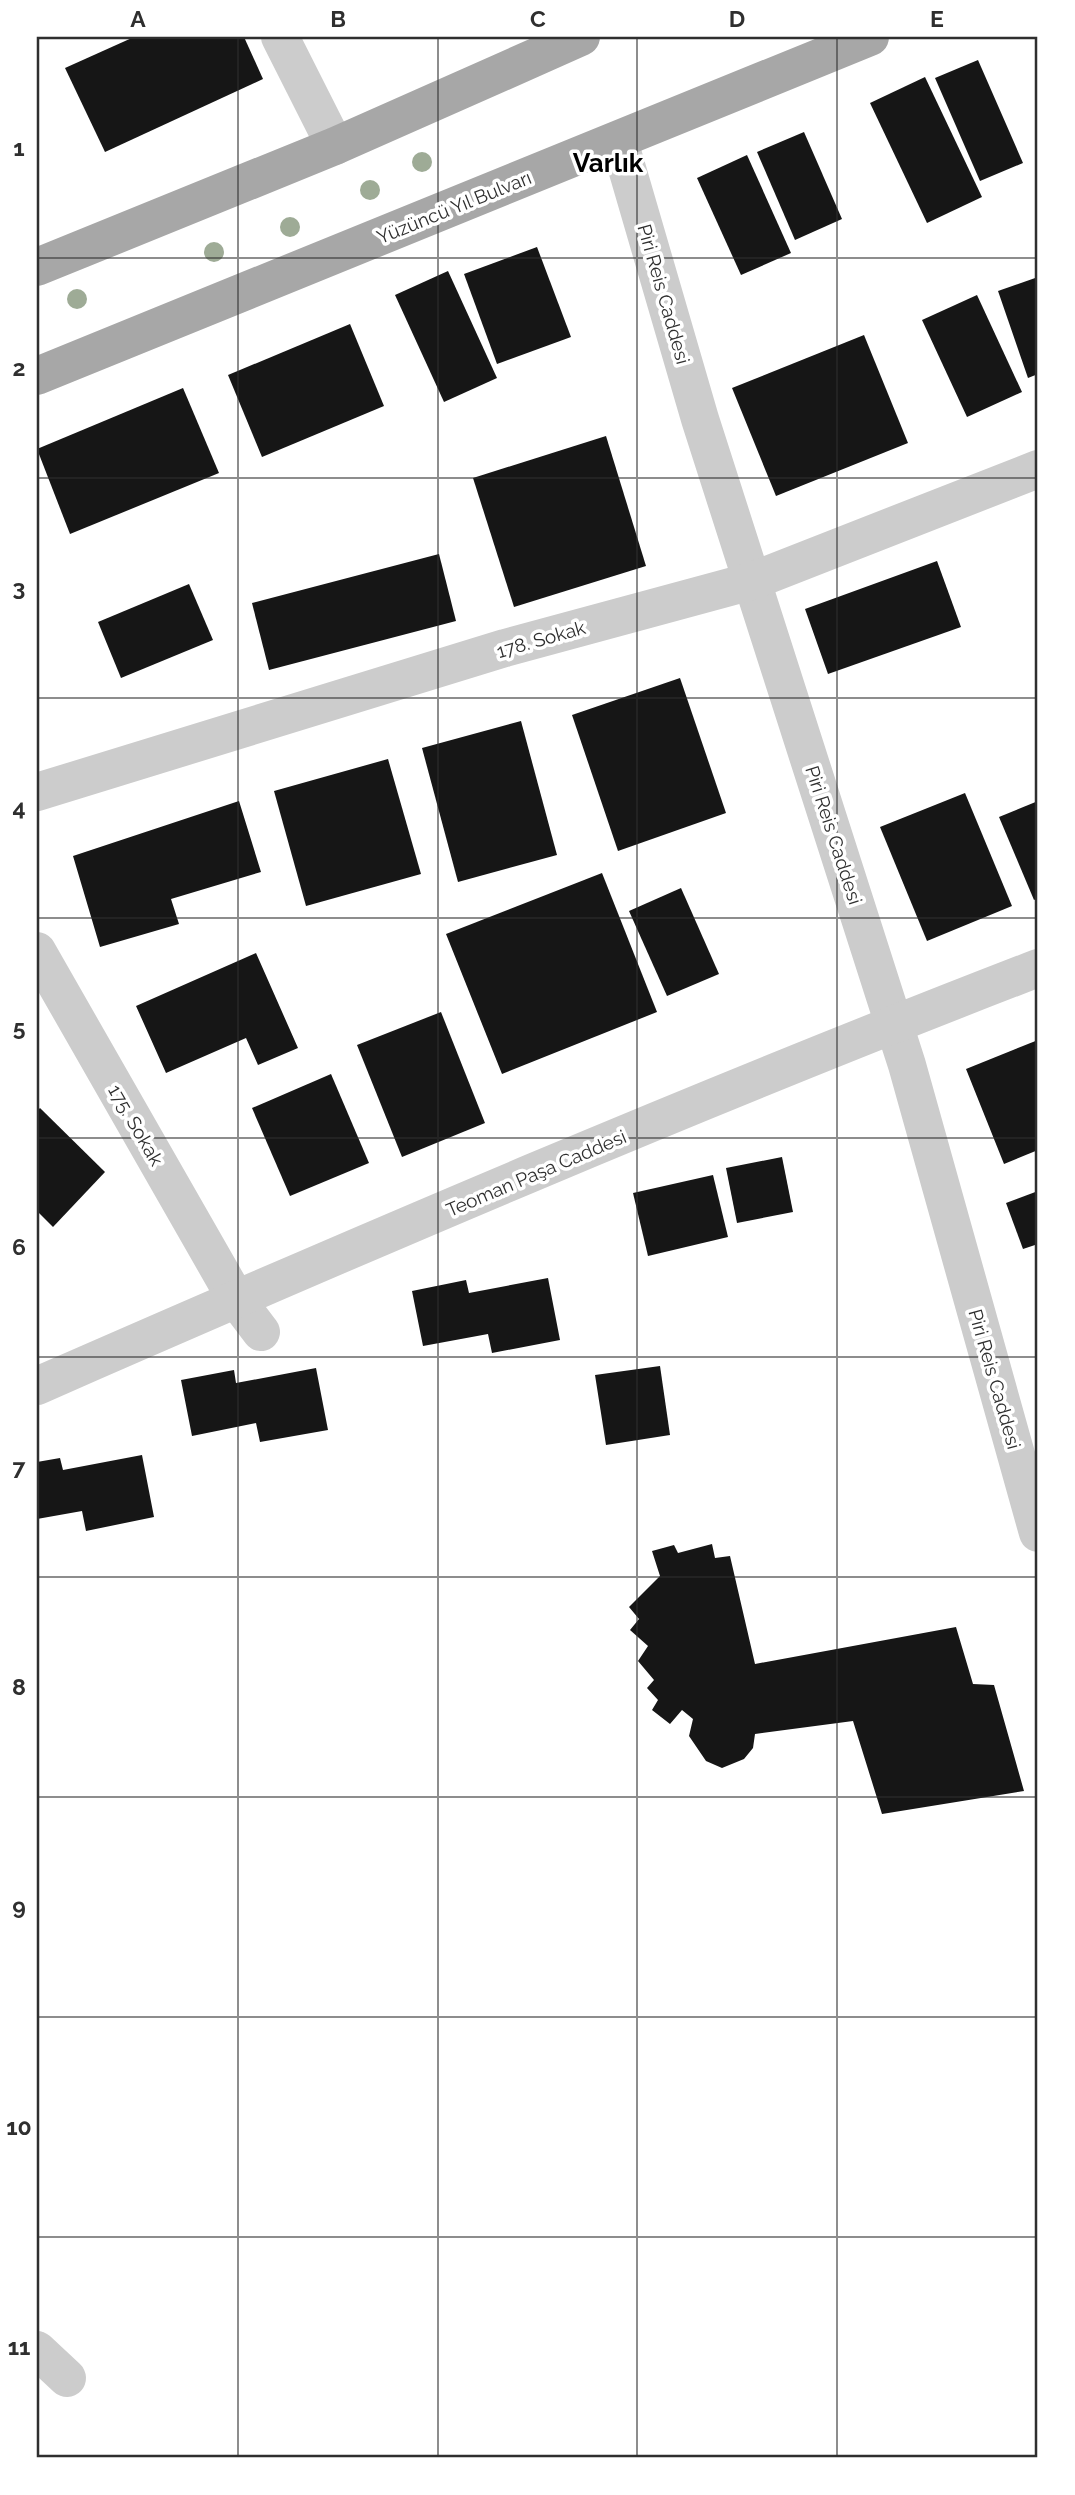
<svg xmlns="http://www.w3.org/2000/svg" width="1075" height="2495" viewBox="0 0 1075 2495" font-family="Raleway,sans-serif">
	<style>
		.building { fill: #161616 }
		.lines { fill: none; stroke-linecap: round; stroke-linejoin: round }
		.minor { stroke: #ccc; stroke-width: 38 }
		.major { stroke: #a7a7a7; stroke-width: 38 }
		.tree { fill: #9eab96 }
		.grid { fill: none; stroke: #2f2f2f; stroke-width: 2; stroke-opacity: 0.55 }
		.labels { text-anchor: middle; stroke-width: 7; stroke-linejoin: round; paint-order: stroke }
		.street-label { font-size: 19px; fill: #2f2f2f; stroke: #fff }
		.district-label { font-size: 26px; font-weight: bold; fill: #000; stroke: #fff }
		.neatline { fill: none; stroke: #2f2f2f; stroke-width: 2.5 }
		.grid-label { font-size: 23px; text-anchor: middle; font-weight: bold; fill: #2f2f2f }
	</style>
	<rect width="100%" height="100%" fill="#fff"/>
	<!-- building -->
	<g class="building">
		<path d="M134,37H244L263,79L105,152L65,68Z"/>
		<path d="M978,60L1023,163L980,181L935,78Z"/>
		<path d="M925,77L982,197L927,223L870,103Z"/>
		<path d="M804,132L842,219L795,240L757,152Z"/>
		<path d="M747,155L791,253L741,275L697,178Z"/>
		<path d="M537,247L571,337L497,364L464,274Z"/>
		<path d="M448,271L497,378L444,402L395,295Z"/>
		<path d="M1038,277V374L1028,378L998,291Z"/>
		<path d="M977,295L1022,392L967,417L922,320Z"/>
		<path d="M350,324L384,406L262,457L228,375Z"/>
		<path d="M864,335L908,443L776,496L732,388Z"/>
		<path d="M183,388L219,473L70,534L37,449Z"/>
		<path d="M606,436L646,566L514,607L473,478Z"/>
		<path d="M439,554L456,621L269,670L252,603Z"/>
		<path d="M937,561L961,627L828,674L805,609Z"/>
		<path d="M189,584L213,640L121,678L98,622Z"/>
		<path d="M680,678L726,813L618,851L572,715Z"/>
		<path d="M521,721L557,855L458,882L422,748Z"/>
		<path d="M388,759L421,874L306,906L274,791Z"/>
		<path d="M965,793L1012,906L927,941L880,827Z"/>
		<path d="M239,801L261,872L171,899L179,924L100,947L73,856Z"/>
		<path d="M1038,801V898L1034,900L999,817Z"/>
		<path d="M602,873L657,1012L502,1074L446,934Z"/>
		<path d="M681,888L719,974L667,996L629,911Z"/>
		<path d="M256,953L298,1048L258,1065L246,1038L166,1073L136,1006Z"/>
		<path d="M441,1012L485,1123L402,1157L357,1045Z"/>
		<path d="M1038,1040V1150L1004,1164L966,1069Z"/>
		<path d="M331,1074L369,1163L290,1196L252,1108Z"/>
		<path d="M40,1108L105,1172L53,1227L37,1211V1111Z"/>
		<path d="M782,1157L793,1212L737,1223L726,1168Z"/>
		<path d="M713,1175L728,1237L648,1256L633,1193Z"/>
		<path d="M1038,1191V1244L1023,1249L1006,1203Z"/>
		<path d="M548,1278L560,1340L492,1353L488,1334L423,1346L412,1291L466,1280L469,1293Z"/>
		<path d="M660,1366L670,1435L606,1445L595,1375Z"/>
		<path d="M316,1368L328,1430L260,1442L256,1423L192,1436L181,1380L234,1370L236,1383Z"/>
		<path d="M142,1455L154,1517L86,1531L82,1511L37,1519V1462L60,1458L63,1470Z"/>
		<path d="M712,1544L715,1558L730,1556L755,1664L956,1627L973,1684L994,1685L1024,1791L882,1814L853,1721L755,1734L753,1748L744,1759L722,1768L706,1761L689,1736L693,1719L682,1710L670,1724L652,1710L658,1700L647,1688L654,1680L638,1661L648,1646L630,1630L639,1619L629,1607L660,1576L652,1551L674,1545L678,1553Z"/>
	</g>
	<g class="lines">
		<!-- minor -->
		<g class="minor">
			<path d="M280,37L335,146"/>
			<path d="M619,141L700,419L907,1065L1038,1533"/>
			<path d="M37,792L505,648L752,581L1038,469"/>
			<path d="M37,951L236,1299L261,1332"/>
			<path d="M37,1386C368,1241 701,1098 1038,968"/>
			<path d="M37,2350L67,2378"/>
		</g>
		<!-- major -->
		<g class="major">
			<path d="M37,267L335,146L581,37"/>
			<path d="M37,376L870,37"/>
		</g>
	</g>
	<!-- trees -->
	<g class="tree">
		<circle cx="422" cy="162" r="10"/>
		<circle cx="370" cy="190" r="10"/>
		<circle cx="290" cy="227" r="10"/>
		<circle cx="214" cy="252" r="10"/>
		<circle cx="77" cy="299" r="10"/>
	</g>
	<!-- grid -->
	<path class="grid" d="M238,37V2458M438,37V2458M637,37V2458M837,37V2458M37,258H1038M37,478H1038M37,698H1038M37,918H1038M37,1138H1038M37,1357H1038M37,1577H1038M37,1797H1038M37,2017H1038M37,2237H1038"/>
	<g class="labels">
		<!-- street labels -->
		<g class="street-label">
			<text transform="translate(454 207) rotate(-22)" y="7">Yüzüncü Yıl Bulvarı</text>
			<text transform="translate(664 294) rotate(74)" y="7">Piri Reis Caddesi</text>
			<text transform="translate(541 639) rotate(-16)" y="7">178. Sokak</text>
			<text transform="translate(834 835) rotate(72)" y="7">Piri Reis Caddesi</text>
			<text transform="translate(136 1125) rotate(60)" y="7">175. Sokak</text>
			<text transform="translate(536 1173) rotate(-23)" y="7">Teoman Paşa Caddesi</text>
			<text transform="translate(995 1379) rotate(74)" y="7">Piri Reis Caddesi</text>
		</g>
		<!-- district labels -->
		<g class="district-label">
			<text x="608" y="172">Varlık</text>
		</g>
	</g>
	<!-- border -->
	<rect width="1075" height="2495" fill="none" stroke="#ffffff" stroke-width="77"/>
	<rect x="38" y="38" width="998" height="2418" class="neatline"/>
	<g class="grid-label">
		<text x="138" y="27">A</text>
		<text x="338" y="27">B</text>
		<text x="538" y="27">C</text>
		<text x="737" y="27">D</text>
		<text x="937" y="27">E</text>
		<text x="19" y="156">1</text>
		<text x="19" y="376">2</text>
		<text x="19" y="596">3</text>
		<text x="19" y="816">4</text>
		<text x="19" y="1036">5</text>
		<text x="19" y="1255">6</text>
		<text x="19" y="1475">7</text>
		<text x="19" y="1695">8</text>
		<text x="19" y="1915">9</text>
		<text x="19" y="2135">10</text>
		<text x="19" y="2355">11</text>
	</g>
</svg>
